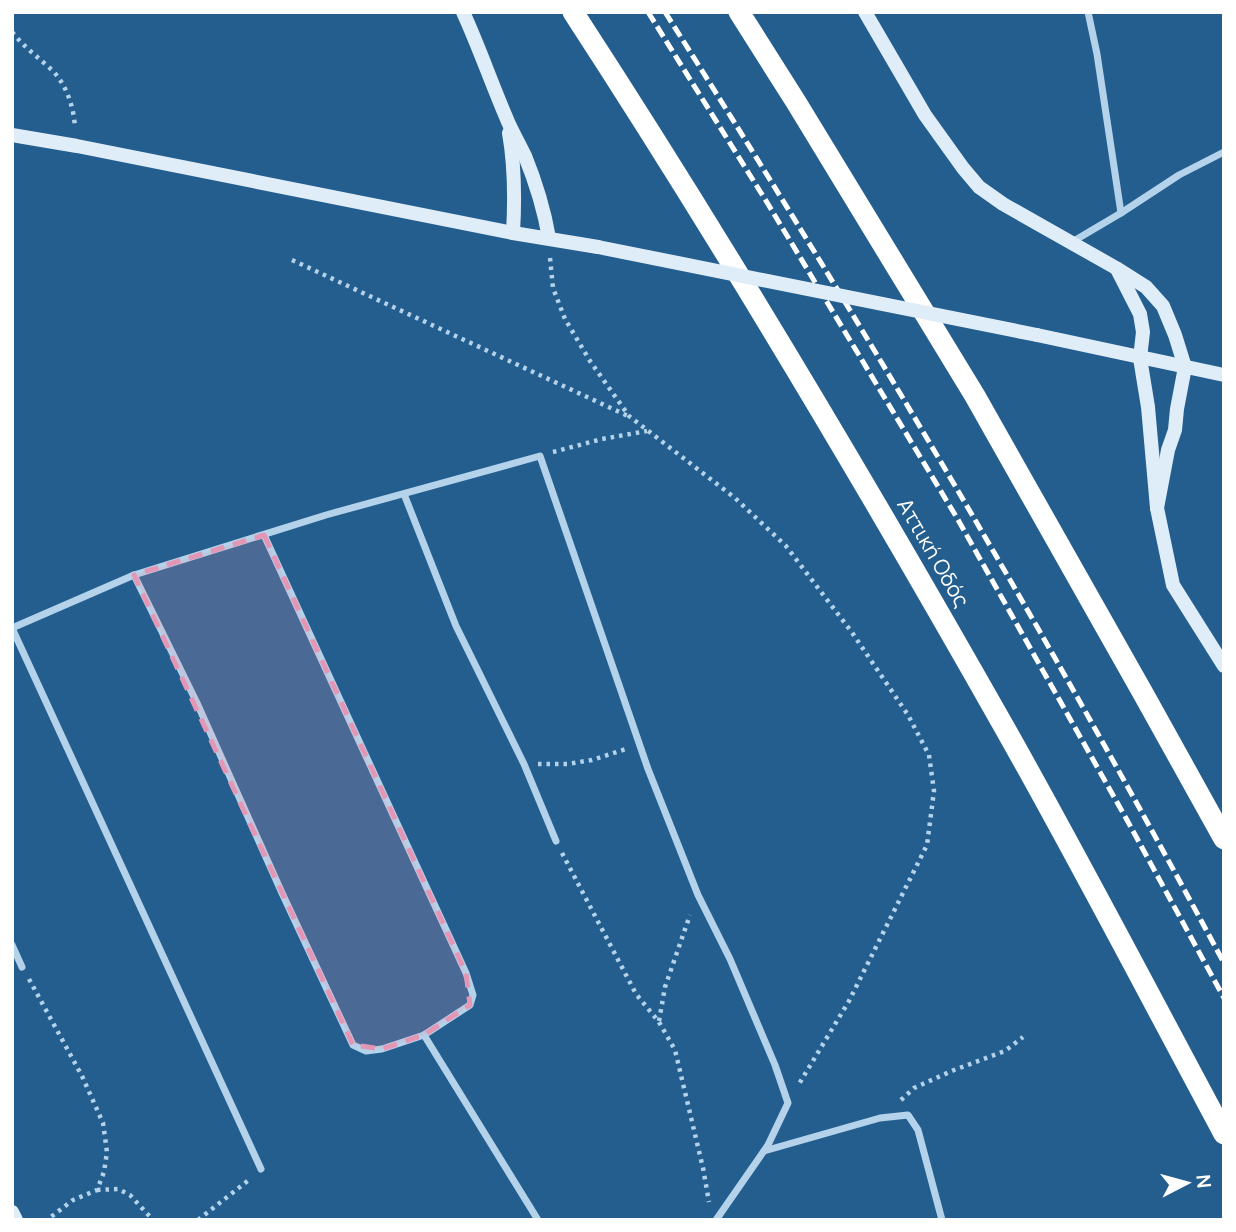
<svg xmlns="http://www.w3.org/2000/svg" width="1236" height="1232" viewBox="0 0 1236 1232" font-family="Manrope,sans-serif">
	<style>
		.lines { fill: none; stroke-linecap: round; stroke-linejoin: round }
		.path { stroke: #b4d3eb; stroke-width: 4.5; stroke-dasharray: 3.5 5; stroke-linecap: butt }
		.street { stroke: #b4d3eb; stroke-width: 7 }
		.secondary { stroke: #dfedf9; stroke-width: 14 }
		.highway { stroke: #fff; stroke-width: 21 }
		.rail { stroke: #fff; stroke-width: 5; stroke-dasharray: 12 5; stroke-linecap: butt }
		.secondary-bridge { stroke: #dfedf9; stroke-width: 14 }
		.marked { fill: #e497b5; fill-opacity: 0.2; stroke: #e497b5; stroke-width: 5; stroke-dasharray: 14 9; stroke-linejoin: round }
		.labels { text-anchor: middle; stroke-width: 5; stroke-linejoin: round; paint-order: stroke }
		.street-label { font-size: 21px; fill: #fff; stroke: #245e8e }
	</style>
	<rect width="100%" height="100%" fill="#245e8e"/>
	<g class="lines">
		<!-- path -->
		<g class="path">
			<path d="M12,32C24,47 39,58 53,71C67,86 74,108 75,128"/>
			<path d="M550,258L553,288L565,319L590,361L629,416L735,498L786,546L851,631L908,715L929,755L934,791L927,845L849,1001L799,1084"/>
			<path d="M292,260L628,416"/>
			<path d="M553,452L602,439L647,431"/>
			<path d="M538,764H567L592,760L626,749"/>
			<path d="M562,853L636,994L659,1022L675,1050L703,1168L709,1202"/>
			<path d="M29,979L82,1076L103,1123L107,1152L104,1172L97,1190L73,1200L47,1220"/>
			<path d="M659,1021L665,987L690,915"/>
			<path d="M901,1100L914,1088L954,1070L1005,1051L1023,1037"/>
			<path d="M97,1190L118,1189L130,1195L153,1220"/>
			<path d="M198,1220L250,1179"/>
		</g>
		<!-- street -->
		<g class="street">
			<path d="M1088,12L1097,54L1121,213"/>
			<path d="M1072,242L1121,213L1179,175L1224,152"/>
			<path d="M404,494L456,626L524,764L556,841"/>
			<path d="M134,575L197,703L282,893L353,1045L366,1051L382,1049L424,1035L470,1005L473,995L466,973L264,535"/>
			<path d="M12,628L134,575L326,515L540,456L648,769L698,895L730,959L775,1065L788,1103L768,1145L716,1220"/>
			<path d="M12,628L261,1169"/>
			<path d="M12,945L22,967"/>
			<path d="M424,1035L538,1220"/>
			<path d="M764,1151L880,1118L908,1115L918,1130L942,1220"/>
		</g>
		<!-- secondary -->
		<g class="secondary">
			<path d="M463,12C479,47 491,82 506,117C511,130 519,143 525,156C536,183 544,209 549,238"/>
			<path d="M865,12L925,115L963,168L979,187L1003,204L1116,268L1146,287L1163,306L1175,335L1185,367L1177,409L1175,430L1168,450L1157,508"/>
			<path d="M509,133C515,167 515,199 513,233"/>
			<path d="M12,135L77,146L513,233L598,247"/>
			<path d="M1117,269L1140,314L1143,332L1140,358L1148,407L1157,508L1173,585L1224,666"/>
			<path d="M1037,335L1224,375"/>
			<path d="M12,1212L16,1220"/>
		</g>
		<!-- highway -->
		<g class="highway">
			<path d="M573,12C726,247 869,488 1007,732C1082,865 1152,1000 1224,1134"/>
			<path d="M739,12L796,102L975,396L1144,695L1224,839"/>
		</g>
		<!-- rail -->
		<g class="rail">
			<path d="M648,12L768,204L957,518L1127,820L1224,998"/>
			<path d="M665,12C862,323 1050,639 1224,963"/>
		</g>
		<!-- secondary-bridge -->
		<path class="secondary-bridge" d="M598,247L1037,335"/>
	</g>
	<!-- marked area -->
	<path class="marked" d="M264,535L466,973L470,1005L424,1035L382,1049L353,1045L134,575Z"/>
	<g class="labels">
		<!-- street labels -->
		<g class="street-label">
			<text transform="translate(933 553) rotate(60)" y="7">Αττική Οδός</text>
		</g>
	</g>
	<!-- border -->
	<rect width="1236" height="1232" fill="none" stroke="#ffffff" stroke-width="28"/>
	<!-- north arrow -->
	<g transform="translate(1187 1183) rotate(84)" stroke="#245e8e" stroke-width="5" paint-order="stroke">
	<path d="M0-5L12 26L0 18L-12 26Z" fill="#ffffff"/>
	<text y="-10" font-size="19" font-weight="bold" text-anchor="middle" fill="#ffffff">N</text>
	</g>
</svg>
